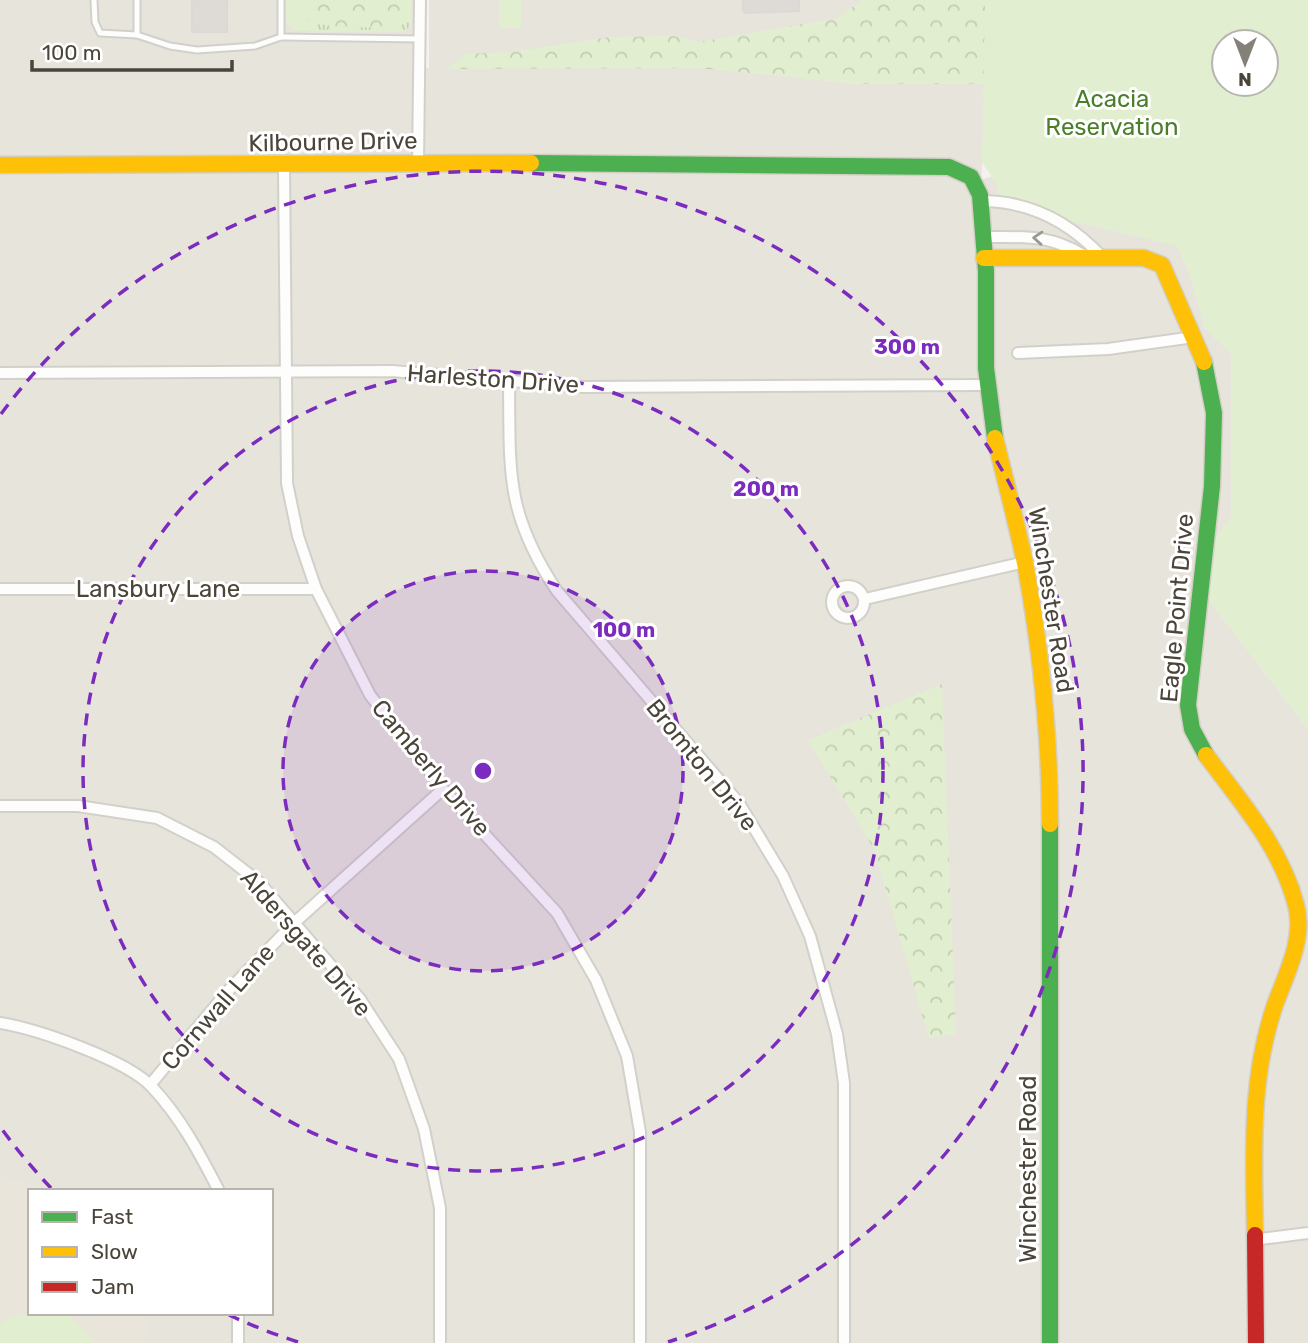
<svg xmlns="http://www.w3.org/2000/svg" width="1308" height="1343" viewBox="0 0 1308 1343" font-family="Rubik,sans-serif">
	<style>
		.residential { fill: #e7e4dc; fill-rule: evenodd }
		.education { fill: #eae5da }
		.grass { fill: url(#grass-tufts) }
		.forest { fill: url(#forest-crowns) }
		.green { fill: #e1eecf; fill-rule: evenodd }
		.building { fill: #dedbd6; stroke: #dcd9d4; stroke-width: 2 }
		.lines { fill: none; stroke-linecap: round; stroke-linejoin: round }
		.lane-casing { stroke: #d2d0cb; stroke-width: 9 }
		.street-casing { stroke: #d2d0cb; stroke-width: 14 }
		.fast-casing { stroke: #d3cfc5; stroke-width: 19 }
		.slow-casing { stroke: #d3cfc5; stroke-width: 19 }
		.jam-casing { stroke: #d3cfc5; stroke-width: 19 }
		.lane { stroke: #fdfdfc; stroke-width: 5 }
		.street { stroke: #fdfdfc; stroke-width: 10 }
		.fast { stroke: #4caf50; stroke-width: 16 }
		.slow { stroke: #ffc107; stroke-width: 16 }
		.jam { stroke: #c62828; stroke-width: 16 }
		.oneway { stroke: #9b9791 }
		.ring { fill: none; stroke: #7b2cbf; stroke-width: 3.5; stroke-dasharray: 12 9 }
		.labels { text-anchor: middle; stroke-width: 6; stroke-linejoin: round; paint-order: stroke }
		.park-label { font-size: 24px; fill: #4a7f2a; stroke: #fff }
		.street-label { font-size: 24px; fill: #4b4439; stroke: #fff }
		.centre { fill: #7b2cbf; stroke: #fff; stroke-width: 3.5 }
		.ring-label { font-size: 21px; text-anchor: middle; font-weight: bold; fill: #7b2cbf; stroke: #fff; stroke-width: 6; stroke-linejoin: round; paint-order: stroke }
	</style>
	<defs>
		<pattern id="grass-tufts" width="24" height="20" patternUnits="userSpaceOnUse" patternTransform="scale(1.75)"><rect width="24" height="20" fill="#e1eecf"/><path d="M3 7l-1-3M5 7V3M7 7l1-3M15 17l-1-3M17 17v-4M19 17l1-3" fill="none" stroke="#c3cdb2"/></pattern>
		<pattern id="forest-crowns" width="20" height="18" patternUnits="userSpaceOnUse" patternTransform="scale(1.75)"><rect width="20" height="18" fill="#e1eecf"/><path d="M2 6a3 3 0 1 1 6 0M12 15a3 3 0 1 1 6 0" fill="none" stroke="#c3cdb2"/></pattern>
	</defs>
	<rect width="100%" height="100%" fill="#f4f2ee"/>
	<!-- residential -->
	<path class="residential" d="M0,0H413L414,70L429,68V0H985L708,68L861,84H984L981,201L994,335L983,179L993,176L1177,245L1190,275L1205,328L1231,353V518L1215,539L1209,600L1308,729V1343H0ZM30,1191H271V1313H30Z"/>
	<!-- education -->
	<path class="education" d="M0,1175L51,1191H30V1313H146V1343H0Z"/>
	<!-- grass -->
	<path class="grass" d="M283,0H411V24L405,31L397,32L294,31L287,23Z"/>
	<!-- forest -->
	<g class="forest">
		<path d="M291,0H400L401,24C381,29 329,29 309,21C301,17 294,8 291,0Z"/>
		<path d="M863,0H1029L983,135V84H861L698,68L447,69L466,54L511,52L610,37L674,36L699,42L837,18Z"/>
		<path d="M942,684L956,1034L929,1038L874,849L808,740Z"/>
	</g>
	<!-- green -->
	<g class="green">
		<rect x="499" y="0" width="22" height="28"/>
		<path d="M985,0H1308V729L1209,600L1215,539L1231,518V353L1205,328L1190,275L1177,246L1000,204L996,182L982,163ZM1224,42H1266V84H1224Z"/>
		<path d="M32,1313H66L91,1337V1343H0V1324L13,1316Z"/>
	</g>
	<!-- building -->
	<g class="building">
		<rect x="192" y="0" width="35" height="32"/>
		<path d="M743,0H799V11L746,13L743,11Z"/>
	</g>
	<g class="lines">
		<!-- lane casing -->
		<g class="lane-casing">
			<g id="lane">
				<path d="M94,0L95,22L100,33L137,35L170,46L197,50L255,46L281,37V0"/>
				<path d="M137,0V35"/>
				<path d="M281,37L420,39"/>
			</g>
		</g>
		<!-- street casing -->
		<g class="street-casing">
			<g id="street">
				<path d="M418,163L420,0"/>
				<path d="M284,167L287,483L298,536L316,589L370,695L443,789L557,913L596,980L627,1056L640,1132V1343"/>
				<path d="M981,201C1031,201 1070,222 1103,258"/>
				<path d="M983,237C1024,237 1049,234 1085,256"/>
				<path d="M1018,353L1108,349L1194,337"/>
				<path d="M0,373L392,371L583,387L986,385"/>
				<path d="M509,383C510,472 505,513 557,591L739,803L783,876L810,936L837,1034L844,1083V1343"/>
				<circle cx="848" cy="602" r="16"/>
				<path d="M0,589H316"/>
				<path d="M865,599L1025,562"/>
				<path d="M0,806H78L157,818L214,847L259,882L360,999L399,1059L424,1129L440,1208V1343"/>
				<path d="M0,1023C37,1029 127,1060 152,1087C181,1118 200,1154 219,1191"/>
				<path d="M150,1085L227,992L294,923L443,789"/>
				<path d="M1253,1240L1308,1233"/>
				<path d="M238,1313V1343"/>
			</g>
		</g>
		<!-- fast casing -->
		<g class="fast-casing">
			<g id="fast">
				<path d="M531,163L949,167L971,177L980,195L986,271V368L995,438"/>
				<path d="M1204,362L1214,413L1212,486L1188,705L1192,729L1206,755"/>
				<path d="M1050,824V1343"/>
			</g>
		</g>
		<!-- slow casing -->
		<g class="slow-casing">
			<g id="slow">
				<path d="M0,165L531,163"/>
				<path d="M984,258H1144L1162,265L1204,362"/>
				<path d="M995,438C1005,479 1016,521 1025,563C1041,650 1050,736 1050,824"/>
				<path d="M1206,755C1241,802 1281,847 1296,905C1305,937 1287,973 1276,1002C1249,1078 1254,1155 1255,1235"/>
			</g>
		</g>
		<!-- jam casing -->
		<g class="jam-casing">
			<path id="jam" d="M1255,1235L1256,1343"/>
		</g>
		<!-- lane -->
		<use href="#lane" class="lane"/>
		<!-- street -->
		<use href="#street" class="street"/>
		<!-- fast -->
		<use href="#fast" class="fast"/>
		<!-- slow -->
		<use href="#slow" class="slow"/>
		<!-- jam -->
		<use href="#jam" class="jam"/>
	</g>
	<!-- one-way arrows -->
	<defs><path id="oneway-chevron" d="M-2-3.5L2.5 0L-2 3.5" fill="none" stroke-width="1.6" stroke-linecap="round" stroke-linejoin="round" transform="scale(1.75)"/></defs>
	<use class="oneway" href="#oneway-chevron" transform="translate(1038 238) rotate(-176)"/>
	<!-- distance rings -->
	<circle cx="483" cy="771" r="200" fill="#7b2cbf" fill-opacity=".12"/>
	<g class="ring">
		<circle cx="483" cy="771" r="200"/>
		<circle cx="483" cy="771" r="400"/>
		<path d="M298 1342A600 600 0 0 1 229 1315M51 1188A600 600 0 0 1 1 1128M1 414A600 600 0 1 1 668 1342"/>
	</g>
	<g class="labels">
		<!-- park labels -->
		<g class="park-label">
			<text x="1112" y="107">Acacia<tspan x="1112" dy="28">Reservation</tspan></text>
		</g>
		<!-- street labels -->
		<g class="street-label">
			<text transform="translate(333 142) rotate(-1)" y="8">Kilbourne Drive</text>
			<text transform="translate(493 379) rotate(4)" y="8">Harleston Drive</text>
			<text x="158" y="597">Lansbury Lane</text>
			<text transform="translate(1051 600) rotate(81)" y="8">Winchester Road</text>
			<text transform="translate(1177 608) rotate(-85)" y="8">Eagle Point Drive</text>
			<text transform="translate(702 765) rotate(51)" y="8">Bromton Drive</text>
			<text transform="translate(431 768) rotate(50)" y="8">Camberly Drive</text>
			<text transform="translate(306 943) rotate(49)" y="8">Aldersgate Drive</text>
			<text transform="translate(218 1007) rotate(-49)" y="8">Cornwall Lane</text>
			<text transform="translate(1028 1169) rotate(-90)" y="8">Winchester Road</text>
		</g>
	</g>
	<circle cx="483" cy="771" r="10" class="centre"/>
	<g class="ring-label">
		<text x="907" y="354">300 m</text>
		<text x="766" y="496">200 m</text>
		<text x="624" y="637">100 m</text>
	</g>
	<!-- legend -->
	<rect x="28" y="1189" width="245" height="126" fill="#ffffff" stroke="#b7b4b0" stroke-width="2"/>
	<rect x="42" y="1212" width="35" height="10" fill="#4caf50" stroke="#b7b4b0" stroke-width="2"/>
	<text x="91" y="1224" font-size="21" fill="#4b4439">Fast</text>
	<rect x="42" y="1247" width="35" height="10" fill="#ffc107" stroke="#b7b4b0" stroke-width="2"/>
	<text x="91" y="1259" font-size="21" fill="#4b4439">Slow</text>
	<rect x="42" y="1282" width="35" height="10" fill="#c62828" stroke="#b7b4b0" stroke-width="2"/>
	<text x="91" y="1294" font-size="21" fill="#4b4439">Jam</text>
	<!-- north arrow -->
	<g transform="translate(1245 63) rotate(180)"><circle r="33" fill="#ffffff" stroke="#b7b4b0" stroke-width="2"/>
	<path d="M0-5L12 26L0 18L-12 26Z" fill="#868178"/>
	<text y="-10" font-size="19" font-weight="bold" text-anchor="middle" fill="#4b4439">N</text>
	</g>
	<!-- scale -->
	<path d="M32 60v10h200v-10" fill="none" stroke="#4b4439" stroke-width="3.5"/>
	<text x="42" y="60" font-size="21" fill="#4b4439" stroke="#ffffff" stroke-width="5" paint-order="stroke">100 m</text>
</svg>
